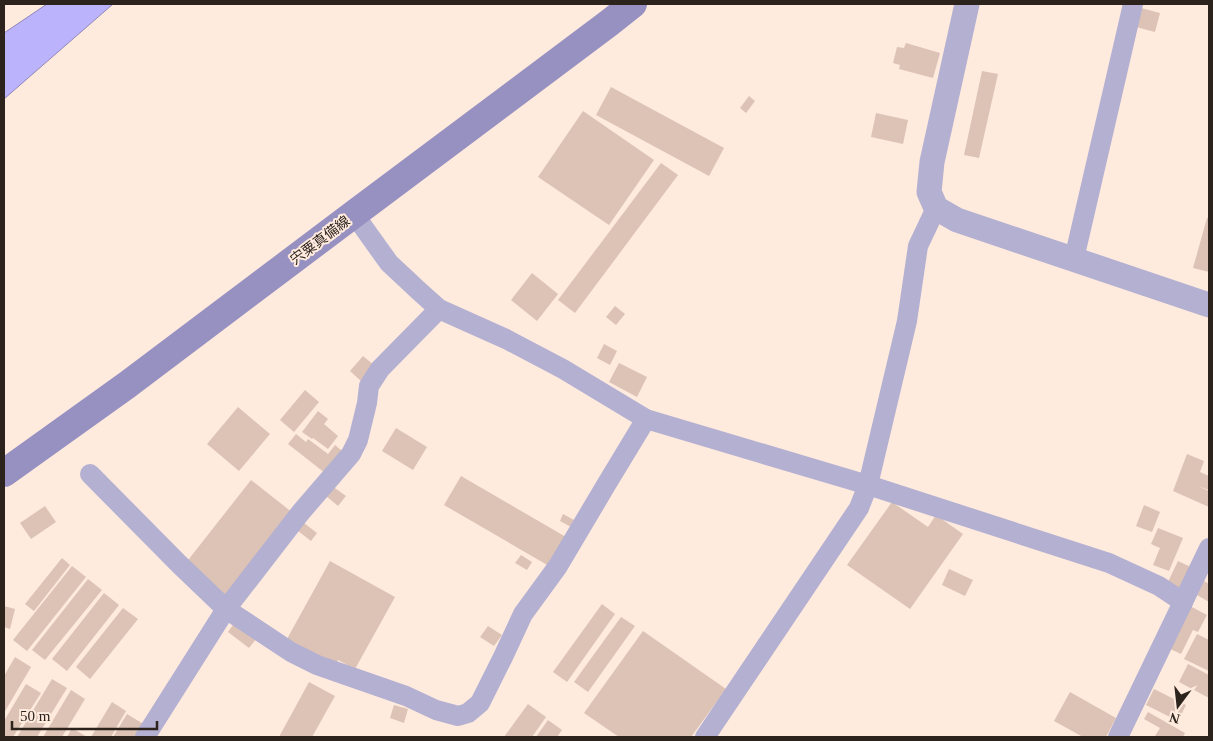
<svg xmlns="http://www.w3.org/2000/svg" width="1213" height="741" viewBox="0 0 1213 741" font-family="'Times New Roman','Noto Sans JP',serif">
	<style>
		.water { fill: #bcb3fd; stroke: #9188ba }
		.building { fill: #dcc3b5 }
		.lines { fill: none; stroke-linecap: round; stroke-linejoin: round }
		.minor { stroke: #b3b0d1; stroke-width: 20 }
		.tertiary { stroke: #b3b0d1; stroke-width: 25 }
		.secondary { stroke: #9791c1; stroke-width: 28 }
		.labels { text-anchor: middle; stroke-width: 4; stroke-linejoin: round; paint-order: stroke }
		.street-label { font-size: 14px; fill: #2c231d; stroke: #ffeade }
	</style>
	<rect width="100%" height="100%" fill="#ffeade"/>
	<!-- water -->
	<path class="water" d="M47,4H113L4,99V33Z"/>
	<!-- building -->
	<g class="building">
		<path d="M1141,8L1160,13L1155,32L1136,27Z"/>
		<path d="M906,43L940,53L933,78L899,69L900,65L893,63L897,47L904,48Z"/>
		<path d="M982,71L998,74L979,158L964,155Z"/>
		<path d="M611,87L724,148L709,176L596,115Z"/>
		<path d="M749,96L755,101L746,113L740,108Z"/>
		<path d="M583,111L654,160L609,225L538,177Z"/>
		<path d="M876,113L908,120L903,144L871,137Z"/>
		<path d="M661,163L678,175L575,313L558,300Z"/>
		<path d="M1207,218H1209V272L1193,268Z"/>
		<path d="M532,273L558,294L537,321L511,300Z"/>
		<path d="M615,306L625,314L616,325L606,317Z"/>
		<path d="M604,344L617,351L610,365L597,358Z"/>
		<path d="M363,356L375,366L361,381L350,371Z"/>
		<path d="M619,363L647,377L637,397L609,382Z"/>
		<path d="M305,390L319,402L294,432L280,420Z"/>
		<path d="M238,407L270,434L239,471L207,444Z"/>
		<path d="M318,411L328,419L324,424L338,436L328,449L313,438L312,439L302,432Z"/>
		<path d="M396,428L427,447L413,470L382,451Z"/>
		<path d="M296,434L306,442L308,439L328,454L335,445L342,451L325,473L288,444Z"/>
		<path d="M1187,454L1204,461L1200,472L1209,476V490L1198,486L1209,491V507L1173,491Z"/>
		<path d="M461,476L566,537L549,566L444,505Z"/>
		<path d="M251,480L293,513L224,597L185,564Z"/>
		<path d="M332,486L346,496L338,506L325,495Z"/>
		<path d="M892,502L928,527L936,515L963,534L910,609L847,565Z"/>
		<path d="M1144,505L1160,512L1152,532L1136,526Z"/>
		<path d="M45,506L56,522L31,539L20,523Z"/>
		<path d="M563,514L574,520L571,527L560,521Z"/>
		<path d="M304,523L317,533L311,541L298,531Z"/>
		<path d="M1158,528L1183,538L1169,571L1153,565L1160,548L1151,544Z"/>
		<path d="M521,555L532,562L527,570L515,563Z"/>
		<path d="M62,558L70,565L34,611L25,604Z"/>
		<path d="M330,561L395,597L355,669L338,660L335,665L287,639Z"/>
		<path d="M1178,561L1193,568L1182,591L1167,584Z"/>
		<path d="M72,566L86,577L27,651L13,640Z"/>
		<path d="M949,569L973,580L965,596L942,585Z"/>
		<path d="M88,579L102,590L45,660L32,650Z"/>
		<path d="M1204,581L1209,584V602L1197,595Z"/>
		<path d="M104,593L119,605L67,671L52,659Z"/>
		<path d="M602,604L615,614L567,682L553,672Z"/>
		<path d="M4,606L15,609L10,629L4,627Z"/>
		<path d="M1190,606L1207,615L1198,632L1193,630L1181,654L1168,648Z"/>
		<path d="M123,608L138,619L90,679L76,667Z"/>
		<path d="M621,617L635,626L588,692L574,682Z"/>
		<path d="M235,622L256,639L249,648L228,632Z"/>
		<path d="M488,626L502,635L494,646L480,637Z"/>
		<path d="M643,631L726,689L691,737H619L584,713Z"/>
		<path d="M1197,634L1209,640V671L1184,659Z"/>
		<path d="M15,657L31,667L4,713V676Z"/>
		<path d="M1188,664L1209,675V698L1179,682Z"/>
		<path d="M52,679L67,688L37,737H17Z"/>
		<path d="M309,682L335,696L312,737H279Z"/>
		<path d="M26,684L41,693L13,737H4V721Z"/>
		<path d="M1154,689L1186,705L1178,721L1146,705Z"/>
		<path d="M71,690L85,699L62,737H43Z"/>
		<path d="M1070,692L1116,718L1106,737H1083L1054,721Z"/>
		<path d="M112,702L126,711L111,737H91Z"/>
		<path d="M528,704L546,717L532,737H504Z"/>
		<path d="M394,705L408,709L404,723L390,718Z"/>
		<path d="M1148,712L1185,733L1183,737H1157L1155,736L1160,728L1144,719Z"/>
		<path d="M127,714L145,725L137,737H113Z"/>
		<path d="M548,720L562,730L557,737H536Z"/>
		<path d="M72,728L87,737H67Z"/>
	</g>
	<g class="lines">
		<!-- minor -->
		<g class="minor">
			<path d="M354,214L389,263L419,291L439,309L506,339L563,369L646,419L868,485L1109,563L1159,586L1183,602"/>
			<path d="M1074,259L1133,4"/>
			<path d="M90,474L179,564L226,609L291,652L317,665L406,696L436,710L458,716L468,713L480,703L503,657L523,614L558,566L606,485L646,419"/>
			<path d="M145,737L226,609L301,512L351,454L358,440L367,403L369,386L380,369L439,309"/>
			<path d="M705,737L859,508L868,485L907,321L918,246L936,208"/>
			<path d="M1118,737L1209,548"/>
		</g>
		<!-- tertiary -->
		<path class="tertiary" d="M967,4L932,162L929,192L936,208L957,220L1209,305"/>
		<!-- secondary -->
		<path class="secondary" d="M4,473L127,385L354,214L609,23L633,4"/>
	</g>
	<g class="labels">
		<!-- street labels -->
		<g class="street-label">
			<text transform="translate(320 240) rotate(-37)" y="5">宍粟真備線</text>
		</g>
	</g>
	<!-- border -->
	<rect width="1213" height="741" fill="none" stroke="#2c231d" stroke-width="10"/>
	<!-- north arrow -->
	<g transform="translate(1178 706) rotate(195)" stroke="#ffeade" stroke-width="4" paint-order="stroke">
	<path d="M0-4L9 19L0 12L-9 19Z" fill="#2c231d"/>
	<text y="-8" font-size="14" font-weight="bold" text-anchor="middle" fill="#2c231d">N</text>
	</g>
	<!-- scale -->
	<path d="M12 721v8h145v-8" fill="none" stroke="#2c231d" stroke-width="2.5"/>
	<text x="20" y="721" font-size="15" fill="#2c231d" stroke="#ffeade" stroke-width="4" paint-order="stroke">50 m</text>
</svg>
